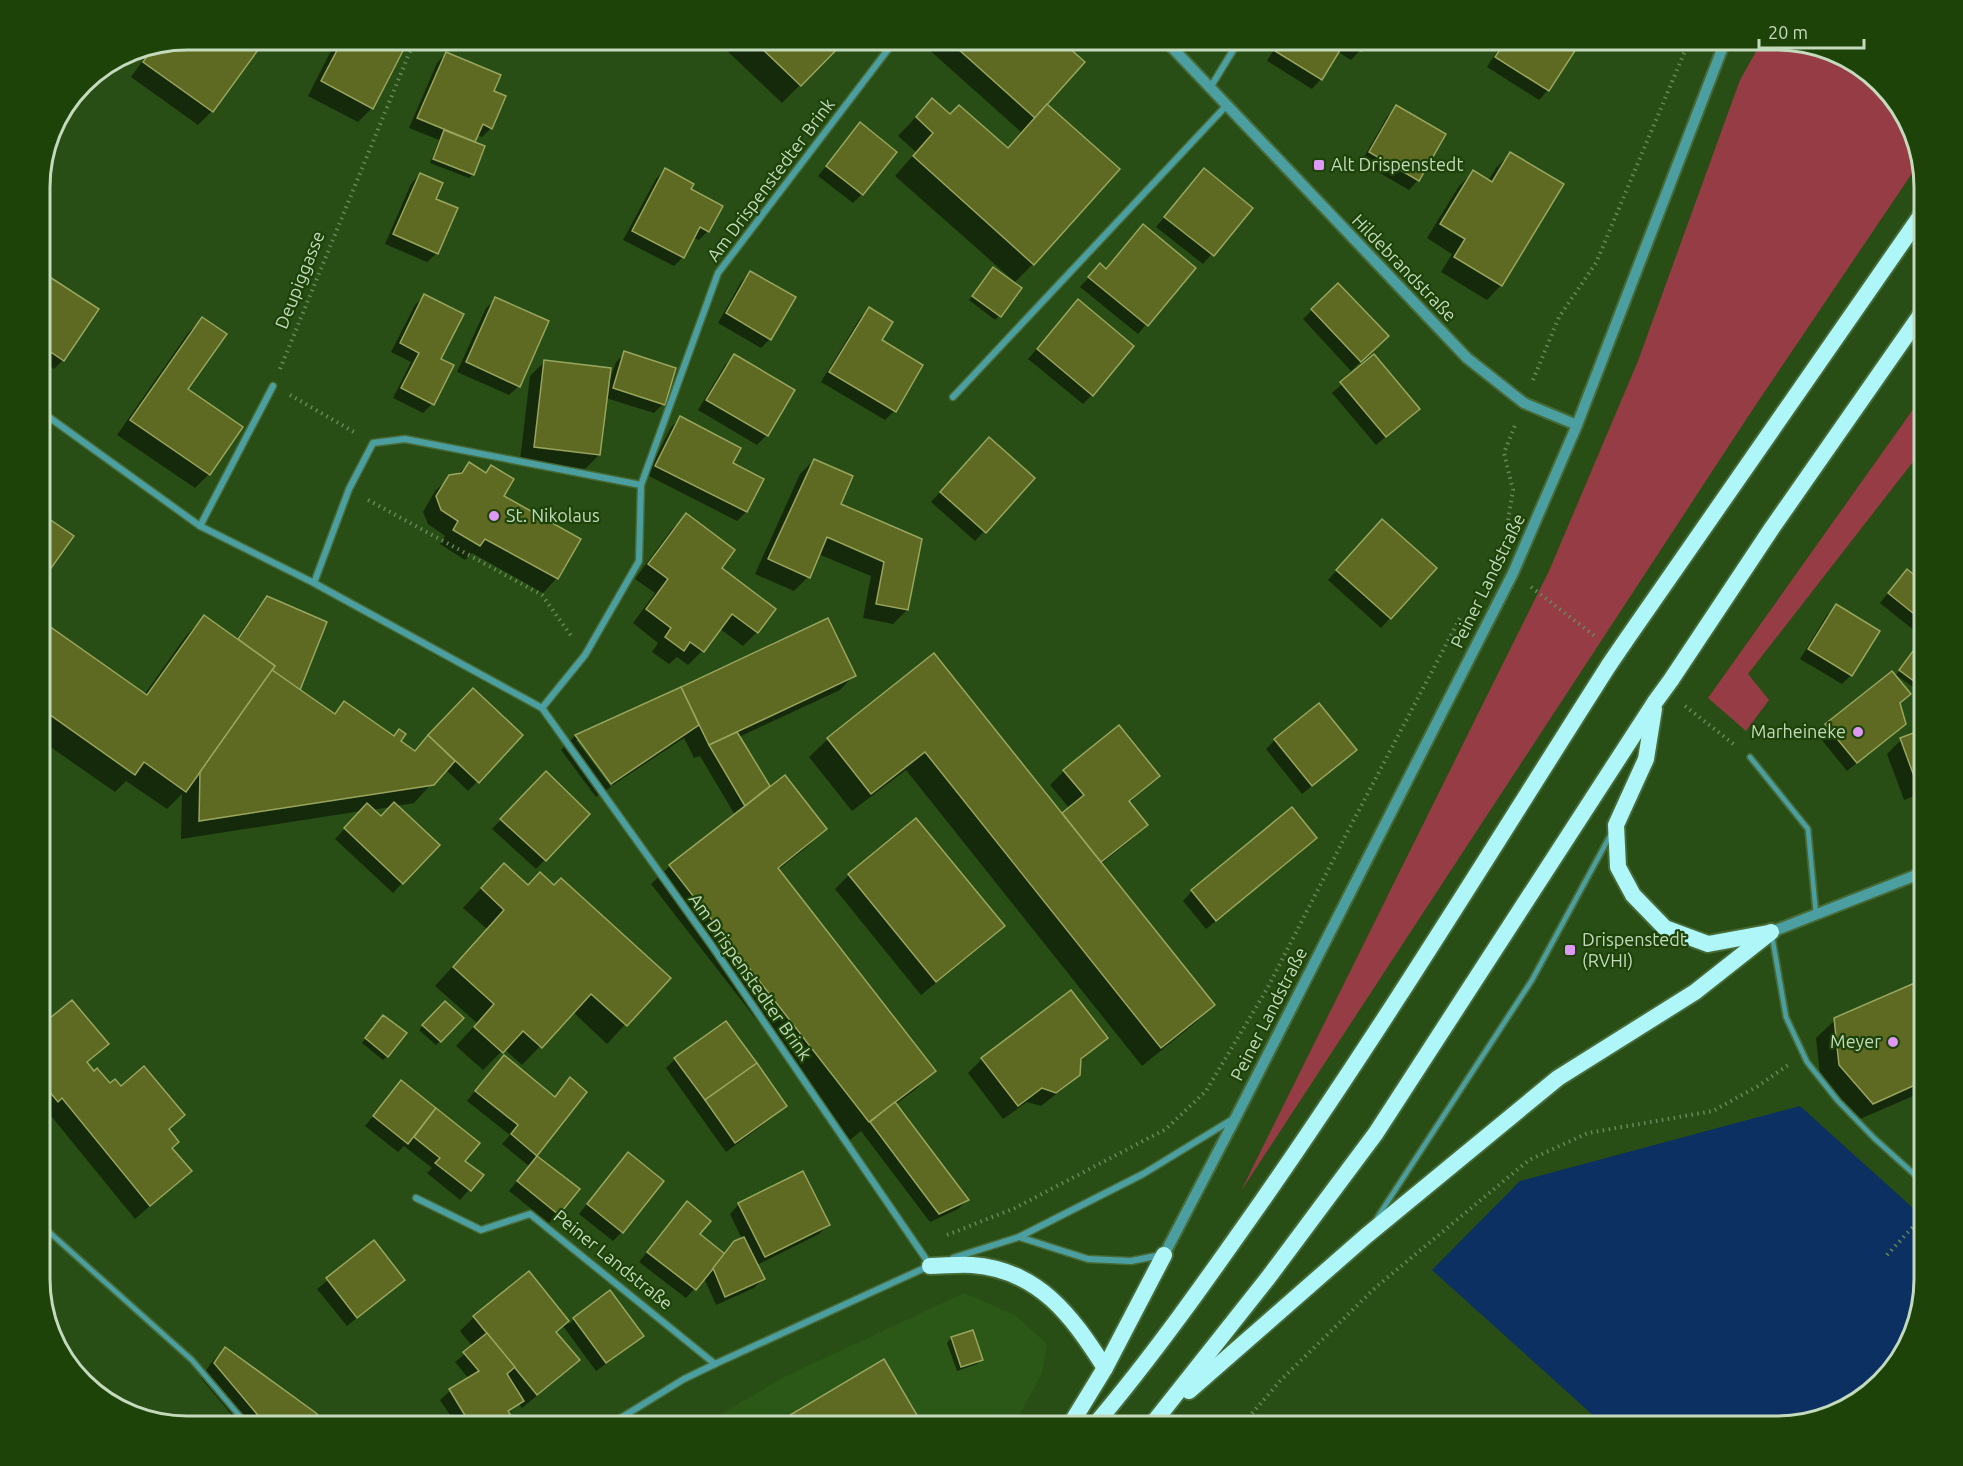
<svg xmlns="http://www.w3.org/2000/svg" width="1963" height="1466" viewBox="0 0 1963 1466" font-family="Ubuntu,sans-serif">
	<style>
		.built { fill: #2b5717 }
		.green { fill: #953c44 }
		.water { fill: #0b3061 }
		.shadow { fill: #0007; fill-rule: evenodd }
		.building { fill: #5e6921; stroke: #98a55e; stroke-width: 1.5 }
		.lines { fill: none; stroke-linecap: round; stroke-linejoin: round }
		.service-casing { stroke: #476a37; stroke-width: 8 }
		.minor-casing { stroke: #476a37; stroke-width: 9 }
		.tertiary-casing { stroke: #476a37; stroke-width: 14 }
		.trunk-casing { stroke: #476a37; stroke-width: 20 }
		.path { stroke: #68885a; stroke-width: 4; stroke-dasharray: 1.5 4.5; stroke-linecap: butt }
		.service { stroke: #4b9fa1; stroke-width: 4.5 }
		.minor { stroke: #4b9fa1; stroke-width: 6 }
		.tertiary { stroke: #4b9fa1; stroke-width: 10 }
		.trunk { stroke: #aef6f8; stroke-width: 16 }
		.trunk-bridge-casing { stroke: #476a37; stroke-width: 20; stroke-linecap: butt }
		.trunk-bridge { stroke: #aef6f8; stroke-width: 16 }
		.poi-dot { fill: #dd99f4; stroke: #1d4309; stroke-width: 2 }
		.labels { text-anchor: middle; stroke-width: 4.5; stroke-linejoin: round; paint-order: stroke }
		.poi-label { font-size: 18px; fill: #c4dabc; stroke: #1d4309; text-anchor: start }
		.street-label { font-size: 18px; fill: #c4dabc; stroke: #1d4309 }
		.rim { fill: none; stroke: #c4dabc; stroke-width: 3 }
	</style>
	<rect width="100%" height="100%" fill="#284e16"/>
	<!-- built -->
	<path class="built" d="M964,1293L1015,1315L1047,1344L1042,1373L1013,1427H699L784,1377Z"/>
	<!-- green -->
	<g class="green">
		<path d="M1763,39H1777L1824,47L1867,70L1909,121L1919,163L1751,412L1241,1191L1549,571L1638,361L1740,80Z"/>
		<path d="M1924,394V456L1916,458L1748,674L1769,700L1746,731L1708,698Z"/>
	</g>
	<!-- water -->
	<path class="water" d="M1800,1106L1924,1218V1280L1916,1327L1860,1397L1842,1412L1777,1427H1606L1432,1270L1520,1181Z"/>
	<!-- shadow -->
	<g class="shadow">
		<path d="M186,39L212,111L198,125L131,77L153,46Z"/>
		<path d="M337,39H408L372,108L358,122L308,96Z"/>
		<path d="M731,39H845L782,103L723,47Z"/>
		<path d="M917,39H1057L1045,104L1033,264L1015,282L895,176L916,152L898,136L932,100L950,116L1007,149L1021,132Z"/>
		<path d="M1280,39H1367L1360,50L1351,60L1338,52L1321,79L1312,89L1267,61Z"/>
		<path d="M1505,39H1581L1548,90L1539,100L1487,67Z"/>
		<path d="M446,53L492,92L491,128L482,137L477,135L473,143V174L469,178L430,163L439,140L409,128L437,63Z"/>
		<path d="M1396,107L1418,180L1409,190L1361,162L1387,117Z"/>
		<path d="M860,124L862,194L853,203L818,176Z"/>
		<path d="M1510,154L1562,185L1501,285L1487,300L1441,272L1452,254L1427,238L1459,186L1473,172L1488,181L1496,168Z"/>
		<path d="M665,169L689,190L708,231L699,240L693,238L683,257L674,266L623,240L656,179Z"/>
		<path d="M1204,170L1251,208L1203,264L1156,227Z"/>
		<path d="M420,174L434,200L437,253L427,262L385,244L411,184Z"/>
		<path d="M1194,268L1138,334L1080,287L1091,275L1105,270Z"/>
		<path d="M39,271L63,360L54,369L39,359Z"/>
		<path d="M750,273L770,339L761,348L718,323L741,282Z"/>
		<path d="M989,274L999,316L995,320L969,300Z"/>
		<path d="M1338,285L1387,336L1351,371L1303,319Z"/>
		<path d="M424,296L439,359L432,404L423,413L393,398L411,362L391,352L415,305Z"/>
		<path d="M496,299L519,386L509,395L457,372L486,308Z"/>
		<path d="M1078,301L1092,395L1083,404L1028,359Z"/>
		<path d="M869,309L880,341L894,411L885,420L821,382L860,318Z"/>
		<path d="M202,319L186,390L209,474L195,488L117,435L188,333Z"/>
		<path d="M625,353L663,404L654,413L606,398L599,455L585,469L520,460L530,376L544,362L610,379L616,362Z"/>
		<path d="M734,356L793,391L767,435L757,445L698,410L725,365Z"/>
		<path d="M1374,356L1418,409L1376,445L1332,393Z"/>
		<path d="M680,418L731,464L762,480L746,512L737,521L647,475L671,427Z"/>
		<path d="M980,448L1033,478L975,541L931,502Z"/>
		<path d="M814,460L839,505L921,540L907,610L893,624L863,618L871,576L818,554L808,577L794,591L755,574L800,474Z"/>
		<path d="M469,463L484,474L491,467L502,497L579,540L557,578L543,593L472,553L465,560L440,544L445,536L428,524L423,512L435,491L450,477L457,475Z"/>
		<path d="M686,515L757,632L743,646L719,628L702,651L688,665L677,657L669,664L652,652L658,643L633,623L655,593L635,579L672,529Z"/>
		<path d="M1373,530L1435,568L1381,628L1328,580Z"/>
		<path d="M1898,581L1924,585V682L1917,690L1896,675L1917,647L1914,645L1921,636L1880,603Z"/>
		<path d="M267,598L299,691L333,715L344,703L392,737L399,731V742L414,752L473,690L521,736L468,791L445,769L414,803L396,806L402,883L393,893L335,839L361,811L181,839L182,794L167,809L126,781L115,792L39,739V621L144,695L186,636L204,617L236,640L258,607ZM392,807L381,818L371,810Z"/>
		<path d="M1836,606L1851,675L1842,684L1800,659L1827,615Z"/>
		<path d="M828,619L854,675L840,690L739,737L769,789L825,829L807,847L778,870L934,1070L916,1089L895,1105L967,1200L958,1209L930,1222L861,1131L850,1140L651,884L670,866L735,815L700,756L694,758L684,738L613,785L580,740H576L611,787L596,797L561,750L575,736Z"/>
		<path d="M934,655L1062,815L1070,809L1050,785L1064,771L1158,776L1129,803L1146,825L1132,839L1101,864L1213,1005L1195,1023L1142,1066L906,770L852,811L809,757L828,739Z"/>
		<path d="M1898,704L1904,724L1847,771L1817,734L1826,725Z"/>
		<path d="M1924,731V792L1904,800L1887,754L1901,740Z"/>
		<path d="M1275,740L1346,759L1302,794L1266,749Z"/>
		<path d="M546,774L588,814L536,869L492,829Z"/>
		<path d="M1306,847L1206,929L1183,901L1192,891Z"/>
		<path d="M849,875L1003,926L989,940L921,995L835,889Z"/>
		<path d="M486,883L668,978L607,1044L573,1012L522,1065L504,1049L483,1070L456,1046L477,1023L435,986L487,929L463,908Z"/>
		<path d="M1924,980V1121L1913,1096L1853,1122L1821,1084L1816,1038L1835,1020Z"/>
		<path d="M1071,992L1106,1038L1080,1062L1079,1074L1064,1088L1041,1106L1027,1102L1003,1119L968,1073L982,1059Z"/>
		<path d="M445,1003L462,1018L436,1045L419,1030Z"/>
		<path d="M379,1022L387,1056L383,1060L362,1043Z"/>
		<path d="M39,1029L107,1044L86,1063L94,1073L109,1085L183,1115L168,1131L171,1149L190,1171L135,1219L47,1111L43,1114L39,1110Z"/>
		<path d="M675,1059L785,1106L776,1115L726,1152L666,1068Z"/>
		<path d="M495,1066L554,1098L570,1079L585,1092L535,1156L578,1189L549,1223L509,1191L529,1166L502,1144L510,1135L467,1101Z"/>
		<path d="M401,1082L477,1143L463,1161L481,1176L460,1200L427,1173L432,1168L404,1146L398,1152L365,1126Z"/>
		<path d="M628,1154L622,1232L613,1241L579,1214Z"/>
		<path d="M739,1204L828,1224L819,1234L757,1265L764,1278L754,1288L716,1305L704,1278L686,1298L639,1262L678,1213L698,1235L723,1255L735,1242L742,1239L730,1214Z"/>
		<path d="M374,1242L403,1280L347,1326L317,1289Z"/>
		<path d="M529,1273L569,1324L574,1319L642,1335L632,1345L596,1371L563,1326L555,1333L577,1360L563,1374L522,1408L519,1404L508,1413L509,1416L497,1427H458L440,1400L450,1391L469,1379L455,1362L473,1347L460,1331L474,1317Z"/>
		<path d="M972,1331L981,1360L977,1364L957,1371L947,1343L951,1338Z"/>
		<path d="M225,1349L327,1427H242L201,1378L211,1363Z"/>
	</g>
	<!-- building -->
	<g class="building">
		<path d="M186,39H258L263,43L213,112L143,62L155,45Z"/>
		<path d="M343,39H409L373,109L321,81Z"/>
		<path d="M752,39H847L801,86Z"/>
		<path d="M947,39H1059L1085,62L1035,118Z"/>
		<path d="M1282,39H1369L1361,51L1345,42L1322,80L1275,51Z"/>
		<path d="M1507,39H1573L1580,43L1549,91L1495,57Z"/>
		<path d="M446,52L501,75L494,91L506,96L492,129L483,124L475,142L417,118Z"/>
		<path d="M932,98L950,114L959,105L1008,148L1047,104L1120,169L1034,265L913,156L933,133L916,117Z"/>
		<path d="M1396,105L1446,134L1419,181L1369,152Z"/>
		<path d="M860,122L897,152L863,195L826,166Z"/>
		<path d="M444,130L485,146L474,175L433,159Z"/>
		<path d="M1510,152L1564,184L1502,286L1454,257L1465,239L1440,224L1473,170L1492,182Z"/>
		<path d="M665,168L694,184L691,189L723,206L709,232L700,227L684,258L632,231Z"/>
		<path d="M1204,168L1253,208L1214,256L1164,217Z"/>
		<path d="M420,173L443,183L436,199L458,208L438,254L393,234Z"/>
		<path d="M1143,224L1196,268L1148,326L1088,277L1100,263L1106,269Z"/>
		<path d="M993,267L1022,288L1001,317L972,296Z"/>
		<path d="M39,270L99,309L64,361L39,344Z"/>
		<path d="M750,271L796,297L771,340L726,313Z"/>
		<path d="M1338,283L1389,336L1361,362L1311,309Z"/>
		<path d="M424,294L464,314L441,359L454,365L434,405L401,388L419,353L400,343Z"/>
		<path d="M495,297L549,321L520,387L466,362Z"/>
		<path d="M1078,299L1134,346L1093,396L1037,349Z"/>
		<path d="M869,307L893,322L882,340L923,365L896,412L829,372Z"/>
		<path d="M202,317L227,334L188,389L243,427L210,475L130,420Z"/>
		<path d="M624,351L676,368L665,405L613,388Z"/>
		<path d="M734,354L795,390L768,436L706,400Z"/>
		<path d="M1374,354L1420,409L1386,437L1340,382Z"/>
		<path d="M544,360L611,368L600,455L534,447Z"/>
		<path d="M680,416L741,448L733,463L764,479L747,512L655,466Z"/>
		<path d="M989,437L1035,478L986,533L940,492Z"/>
		<path d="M814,459L853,476L841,504L922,539L908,610L876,604L884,562L827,537L810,578L768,559Z"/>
		<path d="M469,462L486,473L491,465L514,479L504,496L581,539L558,579L485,539L480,546L453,530L458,521L441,510L436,496L449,475L462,473Z"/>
		<path d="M39,512L74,536L39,585Z"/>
		<path d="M686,513L735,550L722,568L776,609L758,633L732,614L704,652L690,642L684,651L665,637L671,628L646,609L668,579L648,564Z"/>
		<path d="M1382,519L1437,568L1391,619L1336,570Z"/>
		<path d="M1907,569L1924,583V622L1888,593Z"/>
		<path d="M267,596L327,622L300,690L272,670L275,666L238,639Z"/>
		<path d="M1836,604L1880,631L1852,676L1808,649Z"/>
		<path d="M204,615L275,666L186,792L144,762L135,775L39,707V619L147,695Z"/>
		<path d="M828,618L856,676L709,745L681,687Z"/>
		<path d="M1919,643L1924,647V685L1922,687L1899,670Z"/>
		<path d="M934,653L1215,1005L1161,1048L925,752L871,794L827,738Z"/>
		<path d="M272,670L335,714L344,701L394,736L399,729L406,734L401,741L415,751L428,735L455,761L434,785L199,821L200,772Z"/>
		<path d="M1892,671L1911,694L1900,703L1906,724L1857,763L1825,724Z"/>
		<path d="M681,687L699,725L611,784L575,735Z"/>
		<path d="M473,688L523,735L479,783L428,735Z"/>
		<path d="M1319,703L1357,750L1312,786L1274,739Z"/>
		<path d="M1119,725L1160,776L1129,801L1148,825L1101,862L1062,813L1084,795L1063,770Z"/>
		<path d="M1924,729V784L1918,787L1900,738Z"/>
		<path d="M737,732L770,786L745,806L709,745Z"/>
		<path d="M546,771L590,814L546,861L500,819Z"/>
		<path d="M785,775L827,829L778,868L936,1071L869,1122L669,865Z"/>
		<path d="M394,802L440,845L403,884L344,828L367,803L381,816Z"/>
		<path d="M1292,807L1317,838L1216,921L1191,890Z"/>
		<path d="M916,818L1005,926L936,982L848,874Z"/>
		<path d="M504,863L528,885L540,872L554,885L561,878L671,978L627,1026L591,994L542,1048L523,1031L503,1053L474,1027L494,1004L453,967L504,910L481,888Z"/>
		<path d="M1924,979V1081L1873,1104L1839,1065L1834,1018Z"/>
		<path d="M1071,990L1108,1038L1081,1059L1080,1075L1056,1093L1042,1088L1018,1106L981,1058Z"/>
		<path d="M72,1000L109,1044L87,1062L94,1071L97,1068L110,1083L115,1079L121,1086L144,1066L185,1115L169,1129L179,1142L172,1148L192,1171L150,1206L62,1098L58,1102L44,1085L39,1089V1027Z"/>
		<path d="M445,1001L464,1018L441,1042L422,1025Z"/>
		<path d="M383,1015L407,1033L388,1057L365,1038Z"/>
		<path d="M726,1021L757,1063L705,1100L674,1058Z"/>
		<path d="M504,1055L555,1097L570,1077L587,1092L537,1156L511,1134L518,1125L475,1091Z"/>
		<path d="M757,1063L787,1106L735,1143L705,1100Z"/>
		<path d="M401,1080L436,1108L408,1144L373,1116Z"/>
		<path d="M895,1102L969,1200L939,1214L870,1122Z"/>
		<path d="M436,1108L480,1143L465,1161L484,1175L471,1191L435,1163L440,1158L414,1137Z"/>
		<path d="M628,1152L664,1181L623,1233L587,1204Z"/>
		<path d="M537,1156L580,1189L559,1215L517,1181Z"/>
		<path d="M803,1171L830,1225L765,1257L738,1203Z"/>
		<path d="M687,1201L711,1221L700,1234L725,1254L696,1290L647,1252Z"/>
		<path d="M744,1237L765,1279L725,1297L713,1268L734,1241Z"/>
		<path d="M374,1240L405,1280L357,1318L326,1278Z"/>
		<path d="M529,1271L569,1321L556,1332L580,1360L537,1395L473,1316Z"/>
		<path d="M610,1290L644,1336L606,1363L573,1318Z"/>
		<path d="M973,1330L983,1360L961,1367L951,1337Z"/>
		<path d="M487,1333L515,1367L507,1374L524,1401L508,1411L511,1416L493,1427H472L449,1389L479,1371L463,1352Z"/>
		<path d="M225,1347L316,1413L329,1427H274L266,1417L262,1420L214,1363Z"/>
		<path d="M884,1359L924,1427H770Z"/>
	</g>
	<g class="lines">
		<!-- service casing -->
		<g class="service-casing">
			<g id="service">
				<path d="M1750,757L1808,829L1816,914"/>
				<path d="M1772,936L1786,1017L1807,1062L1838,1101L1874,1138L1924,1183"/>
				<path d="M1377,1218L1532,980L1611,834"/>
				<path d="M39,1223L192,1360L249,1427"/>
			</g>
		</g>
		<!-- minor casing -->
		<g class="minor-casing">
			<g id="minor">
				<path d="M1210,88L1240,39"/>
				<path d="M953,397L1226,106"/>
				<path d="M39,410L200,526L314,583L542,708L712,946L930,1265"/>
				<path d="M200,526L273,386"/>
				<path d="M314,583L349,489L373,443L405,439L641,485"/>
				<path d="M542,708L585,655L639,561L641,485L718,273L896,39"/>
				<path d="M416,1198L481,1230L530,1214L715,1364"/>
				<path d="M1019,1237L1088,1259L1131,1261L1161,1255"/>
				<path d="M953,1258L1019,1237L1143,1174L1233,1119"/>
				<path d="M606,1427L684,1379L715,1364L929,1266"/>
			</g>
		</g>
		<!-- tertiary casing -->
		<g class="tertiary-casing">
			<g id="tertiary">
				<path d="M1164,39L1467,358L1524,403L1577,425"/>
				<path d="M1771,932L1924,872"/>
				<path d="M1164,1255L1236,1117L1513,573L1577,425L1726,39"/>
			</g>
		</g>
		<!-- trunk casing -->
		<g class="trunk-casing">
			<g id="trunk">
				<path d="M1624,643L1924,211"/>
				<path d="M1671,680L1772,528L1924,310"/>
				<path d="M1654,709L1646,759L1616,825L1618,867L1633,895L1665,928L1708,944L1768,933"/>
				<path d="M930,1266C944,1266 958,1264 972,1265C1039,1270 1072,1316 1105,1368"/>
				<path d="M1189,1391L1366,1236L1558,1078L1695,992L1771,932"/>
				<path d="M1069,1427L1105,1368L1164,1255"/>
				<path d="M1093,1427C1154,1355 1208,1278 1262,1201C1384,1026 1495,844 1609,665"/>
				<path d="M1150,1427L1268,1278L1376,1133L1655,702"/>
			</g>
		</g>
		<!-- path -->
		<g class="path">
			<path d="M280,369L415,39"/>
			<path d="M1533,380L1559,317L1596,263L1690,39"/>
			<path d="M290,395L356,433"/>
			<path d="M368,500L542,595L572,637"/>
			<path d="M1508,520L1513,490L1504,453L1516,423"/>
			<path d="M1531,587L1596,637"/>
			<path d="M1685,706L1736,746"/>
			<path d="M947,1235L1015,1208L1166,1129L1206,1091L1267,989L1349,829L1460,618"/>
			<path d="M1887,1255L1924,1215"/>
			<path d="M1240,1427L1281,1380L1376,1287L1529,1160L1588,1133L1713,1111L1758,1086L1788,1065"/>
		</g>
		<!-- service -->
		<use href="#service" class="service"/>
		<!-- minor -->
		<use href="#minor" class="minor"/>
		<!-- tertiary -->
		<use href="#tertiary" class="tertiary"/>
		<!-- trunk -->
		<use href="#trunk" class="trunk"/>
		<!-- trunk-bridge casing -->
		<g class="trunk-bridge-casing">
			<g id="trunk-bridge">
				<path d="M1609,665L1624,643"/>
				<path d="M1655,702L1671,680"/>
			</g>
		</g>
		<!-- trunk-bridge -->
		<use href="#trunk-bridge" class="trunk-bridge"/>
	</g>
	<!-- markers -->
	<g class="poi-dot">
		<rect x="1313" y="159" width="12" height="12" rx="3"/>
		<circle cx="494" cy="516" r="6"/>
		<circle cx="1858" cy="732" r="6"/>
		<rect x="1564" y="944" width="12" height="12" rx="3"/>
		<circle cx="1893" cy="1042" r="6"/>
	</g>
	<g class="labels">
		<!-- poi labels -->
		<g class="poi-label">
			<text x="1331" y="171">Alt Drispenstedt</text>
			<text x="506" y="522">St. Nikolaus</text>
			<text x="1846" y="738" text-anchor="end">Marheineke</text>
			<text x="1582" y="946">Drispenstedt<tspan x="1582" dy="21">(RVHI)</tspan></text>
			<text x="1881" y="1048" text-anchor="end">Meyer</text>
		</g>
		<!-- street labels -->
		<g class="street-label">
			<text transform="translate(771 180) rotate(-53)" y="6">Am Drispenstedter Brink</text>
			<text transform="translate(1404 268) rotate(46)" y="6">Hildebrandstraße</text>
			<text transform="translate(300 280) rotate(-68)" y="6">Deupiggasse</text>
			<text transform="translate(1488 581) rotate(-64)" y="6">Peiner Landstraße</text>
			<text transform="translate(750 977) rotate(55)" y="6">Am Drispenstedter Brink</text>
			<text transform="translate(1269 1014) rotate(-63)" y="6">Peiner Landstraße</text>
			<text transform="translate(613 1260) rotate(39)" y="6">Peiner Landstraße</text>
		</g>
	</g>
	<!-- crop -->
	<path d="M0 0H1963V1466H0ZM187 50H1777A137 137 0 0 1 1914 187V1279A137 137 0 0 1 1777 1416H187A137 137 0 0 1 50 1279V187A137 137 0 0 1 187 50Z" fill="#1d4309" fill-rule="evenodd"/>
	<path class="rim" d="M187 50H1777A137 137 0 0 1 1914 187V1279A137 137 0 0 1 1777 1416H187A137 137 0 0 1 50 1279V187A137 137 0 0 1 187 50Z"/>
	<!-- scale -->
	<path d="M1759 39v9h105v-9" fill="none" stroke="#c4dabc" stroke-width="3"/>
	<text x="1768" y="39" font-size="18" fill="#c4dabc" stroke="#1d4309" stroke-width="4.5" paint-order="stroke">20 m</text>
</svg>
